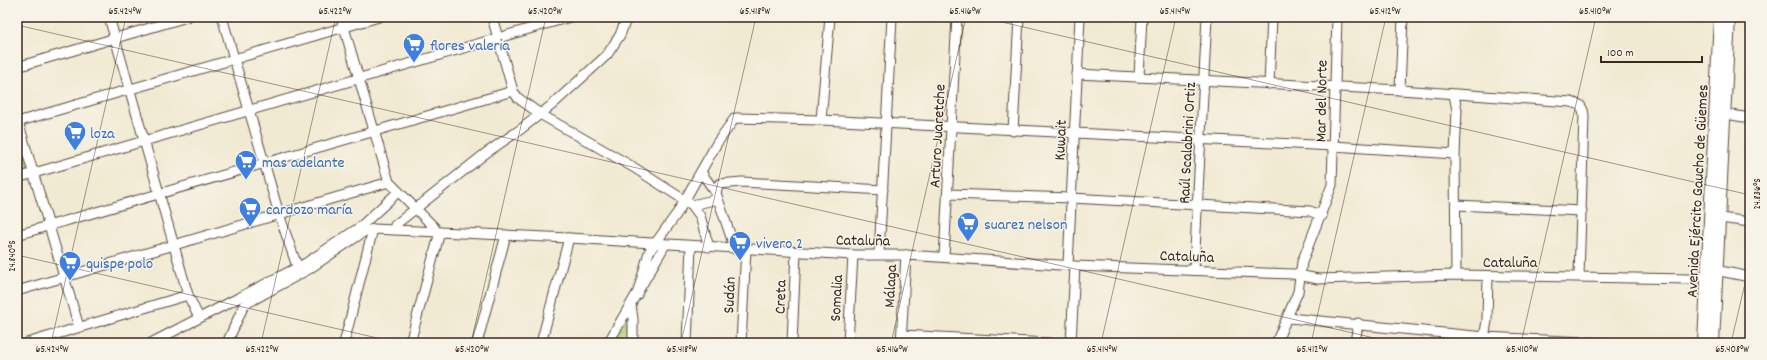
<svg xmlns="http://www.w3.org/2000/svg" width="1767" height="360" viewBox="0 0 1767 360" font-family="Dekko,sans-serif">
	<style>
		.green { fill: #b2cf76; stroke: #767c4a }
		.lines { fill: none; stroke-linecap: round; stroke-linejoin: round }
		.minor-casing { stroke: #564739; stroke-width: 11 }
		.major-casing { stroke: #564739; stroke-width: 14 }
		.minor { stroke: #fff; stroke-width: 9 }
		.major { stroke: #fff; stroke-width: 12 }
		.ticks { fill: none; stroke: #3b2a1e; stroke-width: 1; stroke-opacity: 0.45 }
		.labels { text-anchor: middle; stroke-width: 3; stroke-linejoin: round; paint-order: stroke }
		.shop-label { font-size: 16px; fill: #366cbe; stroke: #f7f3e8; text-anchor: start }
		.street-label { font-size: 16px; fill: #3b2a1e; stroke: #f7f3e8 }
		.neatline { fill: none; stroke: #3b2a1e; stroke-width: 1.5 }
		.ticks-label { font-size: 10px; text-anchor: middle; fill: #3b2a1e }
	</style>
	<rect width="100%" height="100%" fill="#f7f3e8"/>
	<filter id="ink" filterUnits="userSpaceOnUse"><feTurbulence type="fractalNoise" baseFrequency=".025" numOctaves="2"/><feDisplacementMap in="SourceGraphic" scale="8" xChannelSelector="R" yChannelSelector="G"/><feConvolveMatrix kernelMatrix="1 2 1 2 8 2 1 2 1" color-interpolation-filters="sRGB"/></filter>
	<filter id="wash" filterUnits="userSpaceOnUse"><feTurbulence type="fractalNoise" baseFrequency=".012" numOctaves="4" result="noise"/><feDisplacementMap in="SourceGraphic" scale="16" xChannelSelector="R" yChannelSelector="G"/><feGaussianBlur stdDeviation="0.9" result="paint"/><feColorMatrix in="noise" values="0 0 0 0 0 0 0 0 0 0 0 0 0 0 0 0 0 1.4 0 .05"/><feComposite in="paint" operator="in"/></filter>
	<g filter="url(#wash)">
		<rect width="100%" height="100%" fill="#f1ead3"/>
		<!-- green -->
		<g class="green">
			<path d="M17,123L32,172L17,177Z"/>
			<path d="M630,318L629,343H611L626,320Z"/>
		</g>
	</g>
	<g filter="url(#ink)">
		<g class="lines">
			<!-- minor casing -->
			<g class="minor-casing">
				<g id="minor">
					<path d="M109,17L188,295L199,318"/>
					<path d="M222,17L279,214L299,272"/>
					<path d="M341,17L389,182L434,227L436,232"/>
					<path d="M492,17L513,91L518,98L540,114L633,167L692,205L700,216L709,247"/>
					<path d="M17,67L187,17"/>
					<path d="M1077,74L1400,90L1571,102L1580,105L1583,110L1584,116L1579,276"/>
					<path d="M1139,77L1142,17"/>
					<path d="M1269,84L1272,17"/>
					<path d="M1400,90L1403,17"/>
					<path d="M1454,95L1457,110L1455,154L1456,275"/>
					<path d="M1719,113L1750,118"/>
					<path d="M17,118L79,327"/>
					<path d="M821,120L830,17"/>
					<path d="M17,122L379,17"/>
					<path d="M1013,131L1019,17"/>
					<path d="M701,172L716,193"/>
					<path d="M17,178L570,17"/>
					<path d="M948,194L1071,198L1310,211L1322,216"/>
					<path d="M692,205L718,199"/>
					<path d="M1456,205L1582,211"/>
					<path d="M1720,218L1750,222"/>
					<path d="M395,225L486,153L521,129L552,105L607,55L620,35L627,17"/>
					<path d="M17,235L513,91"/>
					<path d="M735,249L716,193L719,184L742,182L883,190"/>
					<path d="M879,254L892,17"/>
					<path d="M944,257L957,17"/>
					<path d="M1068,265L1080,17"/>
					<path d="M1194,270L1207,17"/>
					<path d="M17,291L389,182"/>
					<path d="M637,295L649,252L678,212L717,143L735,118L821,120L1333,146L1455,154"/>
					<path d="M631,305L633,319V343"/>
					<path d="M1289,318L1485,337L1606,343"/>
					<path d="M902,335L1049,343"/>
					<path d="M27,343L188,295"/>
					<path d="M151,343L306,263L360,227L398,192"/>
					<path d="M227,343L244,305L309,269L365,231L373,229L569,238L853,255H906L1075,266L1293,274L1318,279L1456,275L1691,279L1720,271L1750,277"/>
					<path d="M344,343L373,229"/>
					<path d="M410,343L440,232"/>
					<path d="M477,343L506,235"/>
					<path d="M541,343L569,238"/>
					<path d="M608,343L665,245"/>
					<path d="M687,343L691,246"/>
					<path d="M741,343L746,249"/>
					<path d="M792,343L796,252"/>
					<path d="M848,343L853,255"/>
					<path d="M901,343L906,255"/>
					<path d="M1071,343L1075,266"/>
					<path d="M1276,343L1298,292L1302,262L1332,185L1337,17"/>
					<path d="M1355,343L1358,323"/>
					<path d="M1483,343L1487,321L1488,276"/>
				</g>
			</g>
			<!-- major casing -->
			<g class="major-casing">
				<g id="major">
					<path d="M1704,343L1720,17"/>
					<path d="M1713,343L1729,17"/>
				</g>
			</g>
			<!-- minor -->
			<use href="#minor" class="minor"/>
			<!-- major -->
			<use href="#major" class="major"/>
		</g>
	</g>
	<!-- ticks -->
	<path class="ticks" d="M980,17L1750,195M17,25L1396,343M17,255L399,343M51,343L126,17M261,343L336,17M471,343L546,17M681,343L756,17M891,343L966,17M1101,343L1176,17M1311,343L1386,17M1521,343L1596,17M1731,343L1750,262"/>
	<!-- icons -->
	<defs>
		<g id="supermarket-pin" transform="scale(1.15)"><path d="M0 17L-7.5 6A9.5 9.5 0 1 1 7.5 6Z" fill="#3f7fe0" stroke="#f7f3e8"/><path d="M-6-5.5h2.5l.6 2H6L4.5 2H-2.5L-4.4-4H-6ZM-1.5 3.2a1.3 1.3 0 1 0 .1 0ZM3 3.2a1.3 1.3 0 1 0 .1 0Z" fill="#fff"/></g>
	</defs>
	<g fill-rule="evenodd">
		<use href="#supermarket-pin" x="414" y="44"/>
		<use href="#supermarket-pin" x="75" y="132"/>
		<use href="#supermarket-pin" x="246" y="161"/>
		<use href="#supermarket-pin" x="250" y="208"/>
		<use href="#supermarket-pin" x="968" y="223"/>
		<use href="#supermarket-pin" x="740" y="242"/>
		<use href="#supermarket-pin" x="70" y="262"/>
	</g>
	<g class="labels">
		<!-- shop labels -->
		<g class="shop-label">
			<text x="430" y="50">flores valeria</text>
			<text x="90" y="138">loza</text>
			<text x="262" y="167">mas adelante</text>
			<text x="266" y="214">cardozo maría</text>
			<text x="984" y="229">suarez nelson</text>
			<text x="756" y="248">vivero 2</text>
			<text x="86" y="268">quispe polo</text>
		</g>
		<!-- street labels -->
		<g class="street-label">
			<text transform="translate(1320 101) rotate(-89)" y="6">Mar del Norte</text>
			<text transform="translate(936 136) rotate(-87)" y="6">Arturo Juaretche</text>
			<text transform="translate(1059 140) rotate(-87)" y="6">Kuwait</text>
			<text transform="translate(1186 143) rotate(-87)" y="6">Raúl Scalabrini Ortiz</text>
			<text transform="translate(1696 191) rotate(-87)" y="6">Avenida Ejército Gaucho de Güemes</text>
			<text transform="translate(863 239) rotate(1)" y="6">Cataluña</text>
			<text transform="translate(1187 255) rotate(2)" y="6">Cataluña</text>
			<text x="1510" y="267">Cataluña</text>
			<text transform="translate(889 286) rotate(-87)" y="6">Málaga</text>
			<text transform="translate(728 295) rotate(-87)" y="6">Sudán</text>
			<text transform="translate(779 297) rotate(-88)" y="6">Creta</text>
			<text transform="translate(835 298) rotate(-87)" y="6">Somalia</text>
		</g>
	</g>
	<!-- margin -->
	<rect width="1767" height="360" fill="none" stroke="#f7f3e8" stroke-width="44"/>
	<!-- scale -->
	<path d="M1601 56v6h101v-6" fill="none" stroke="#3b2a1e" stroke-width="2"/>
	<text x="1607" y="56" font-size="12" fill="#3b2a1e" stroke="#f7f3e8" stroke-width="3" paint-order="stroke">100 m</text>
	<rect x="22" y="22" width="1723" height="316" class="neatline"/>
	<g class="ticks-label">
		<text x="125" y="14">65.424°W</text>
		<text x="335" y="14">65.422°W</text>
		<text x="545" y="14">65.420°W</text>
		<text x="755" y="14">65.418°W</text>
		<text x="965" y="14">65.416°W</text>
		<text x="1175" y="14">65.414°W</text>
		<text x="1385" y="14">65.412°W</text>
		<text x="1595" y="14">65.410°W</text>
		<text transform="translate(1756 194) rotate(-90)" y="4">24.836°S</text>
		<text transform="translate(11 256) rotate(-90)" y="4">24.840°S</text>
		<text x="52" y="352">65.424°W</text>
		<text x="262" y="352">65.422°W</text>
		<text x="472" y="352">65.420°W</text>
		<text x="682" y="352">65.418°W</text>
		<text x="892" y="352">65.416°W</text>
		<text x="1102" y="352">65.414°W</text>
		<text x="1312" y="352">65.412°W</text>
		<text x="1522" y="352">65.410°W</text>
		<text x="1732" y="352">65.408°W</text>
	</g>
</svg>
